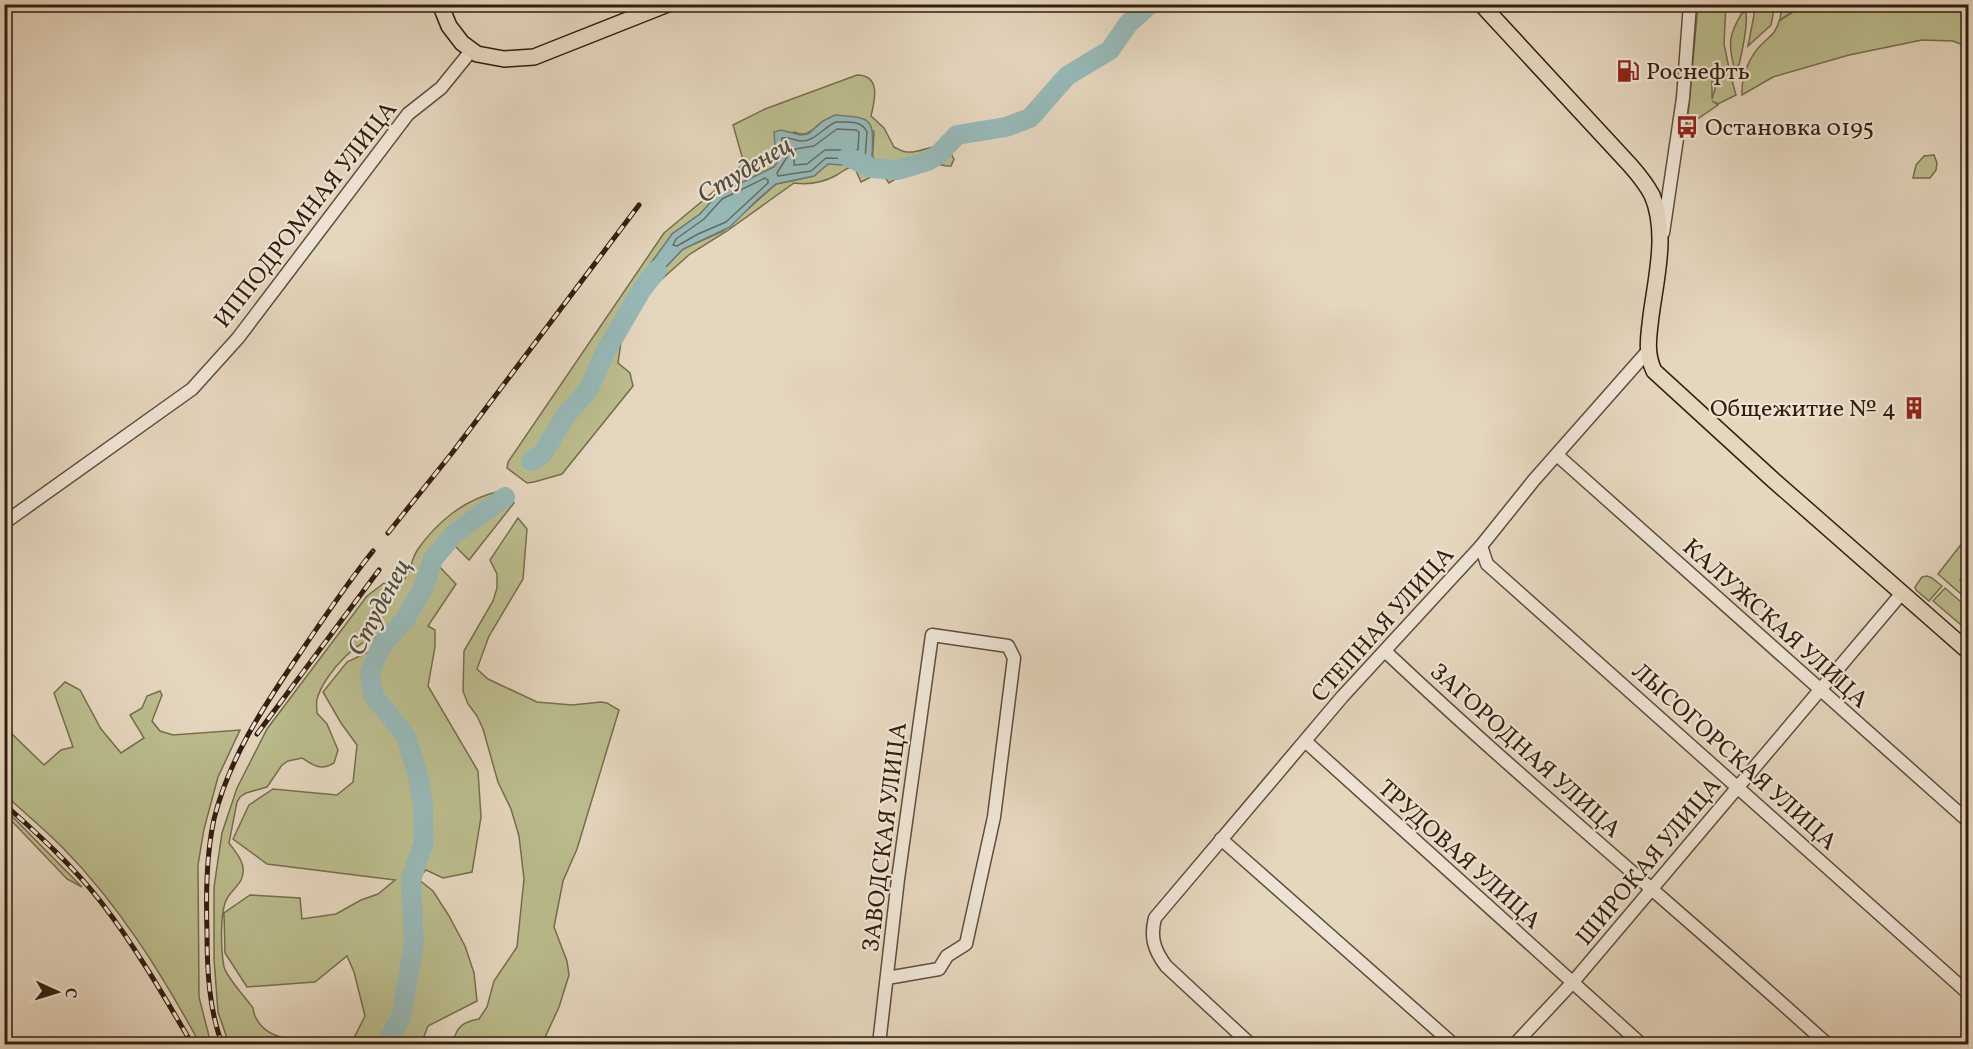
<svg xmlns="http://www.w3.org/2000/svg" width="1973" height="1049" viewBox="0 0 1973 1049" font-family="Vollkorn,serif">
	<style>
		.green { fill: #bbbc8d; stroke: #766d4e; stroke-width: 1.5; fill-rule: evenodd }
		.water { fill: #97b8b7; stroke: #6f7a74; stroke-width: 1.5 }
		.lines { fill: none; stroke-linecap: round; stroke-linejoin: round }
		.shore { stroke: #646b63; stroke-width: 1.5 }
		.river { stroke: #97b8b7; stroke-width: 20 }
		.minor-casing { stroke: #5f4c3b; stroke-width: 15 }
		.major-casing { stroke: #321e0f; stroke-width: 18 }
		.minor { stroke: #eee4d5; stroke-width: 12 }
		.major { stroke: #e5d6be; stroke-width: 15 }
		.rail-casing { stroke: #321e0f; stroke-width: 5 }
		.rail { stroke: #eee4d5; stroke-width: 3; stroke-dasharray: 9; stroke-linecap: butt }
		.labels { text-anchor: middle; stroke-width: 4.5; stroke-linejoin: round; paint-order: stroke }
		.poi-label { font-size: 24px; fill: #321e0f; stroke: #eee4d5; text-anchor: start }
		.street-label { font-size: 24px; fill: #321e0f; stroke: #eee4d5 }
		.water-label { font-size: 26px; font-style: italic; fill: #504c41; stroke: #eee4d5 }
	</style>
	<rect width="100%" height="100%" fill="#e5d6be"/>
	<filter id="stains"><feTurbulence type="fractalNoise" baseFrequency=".00333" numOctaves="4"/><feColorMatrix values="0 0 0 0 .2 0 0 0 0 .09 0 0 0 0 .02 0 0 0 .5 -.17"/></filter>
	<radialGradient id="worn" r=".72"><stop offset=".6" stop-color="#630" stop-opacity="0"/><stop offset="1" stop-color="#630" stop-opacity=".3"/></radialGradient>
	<!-- green -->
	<g class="green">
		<path d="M1698,5H1726L1724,44L1729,68H1722L1712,78V99L1715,89L1713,79L1723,70L1729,69L1736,95L1718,104L1712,101L1718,105L1687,126Z"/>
		<path d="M1753,5H1775L1771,25L1748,46L1754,15Z"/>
		<path d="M1782,5H1796V9L1780,20Z"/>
		<path d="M1797,5H1968V47L1953,41L1922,40L1849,55L1773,77L1742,95C1741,77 1749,56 1763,43C1771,35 1776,33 1779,21L1796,10Z"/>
		<path d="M1746,12C1748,25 1742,52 1739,65L1734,67C1728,44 1729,34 1742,13Z"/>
		<path d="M857,75C881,75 875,100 871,116L884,128L894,147C898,149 903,152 907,152C926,154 941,134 954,159L951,166C944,167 939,163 932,164C917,164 902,175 889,183L881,172L861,182L854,166C846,168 843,171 837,175C824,182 808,185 794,183L727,231L690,254L635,303L621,342L618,363L630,373L633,386L562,474L534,482L527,483L507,468L508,462L664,233L737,172L743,160L733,125L765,109ZM823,121L874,131L872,168L853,164H827L814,176L776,184L723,231L683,249L662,271L651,286L672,234L700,214L718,194L774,167L782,157L775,146L794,132C807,138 813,129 823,121Z"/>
		<path d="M1934,155L1937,163L1936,170L1930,178H1913L1916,165L1924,156Z"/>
		<path d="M497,492L514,503L469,560L455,546L438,565L456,584L428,626L435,630V647L428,686L478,771L481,817L472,872L443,878L426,870L418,879L433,891L449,916L465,946L474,973L477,1001L428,1026L421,1044H351L365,1016L354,972L347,956L315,982L247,987L225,953L224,913L250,895L300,898L302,919L336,914L361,900L378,894L395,880L267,864L233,839L249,805L273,789L337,795L353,782L357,745L341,723L323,692L347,662L381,646L389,637C363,630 324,674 317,699C316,703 317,709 317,713L327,724L338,750L334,763C321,771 314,766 302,758L288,761L282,765L267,787L246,793L240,797L237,802L229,843C237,854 248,865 241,880C237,888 228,893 225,903C220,918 221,951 224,967C227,978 246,998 253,1008C254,1020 264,1031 275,1035C284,1039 291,1037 298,1044H229L218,1012L214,959V887L222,833L237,788L267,729L367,596L384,583L391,586H398C413,573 409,562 418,549C437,522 465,499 497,492Z"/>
		<path d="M518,518L527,529L523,579L489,636L477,669L488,679L537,702L572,705L601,702L607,703L619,710L577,849L563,881L554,927L567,961L569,975L559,1007L542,1044H453C456,1027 462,1022 479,1019L487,1007L494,981L517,947L524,879L519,836L511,809L498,782L483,729L477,716L468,704L463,691L464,651L493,601L497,588V574L490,560Z"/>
		<path d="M1968,541V569L1960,580L1968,588V600L1938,574L1963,542Z"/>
		<path d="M1927,576L1932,578L1942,586L1929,601L1916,590L1915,587L1922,577Z"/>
		<path d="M1945,588L1968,608V640L1965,635L1967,630L1933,601Z"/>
		<path d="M65,682L80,690L101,729L121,753L144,738L130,715L142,708L147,696L160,691L162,695L152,721L160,731L173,735L240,730L218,777L204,829L198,865L199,997L211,1044H200C162,974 119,905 63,848C44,829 24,812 5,795V720L10,732L44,765L61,750L73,747L54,693Z"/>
		<path d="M5,809L82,887L67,879L5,814Z"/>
	</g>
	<!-- water -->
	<path class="water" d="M835,115C873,118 874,118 872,156L876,161V167C869,169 838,164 828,164L814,176L776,184L758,199L730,227L683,249L662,271L651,286L642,289V282L651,263L672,234L700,214L718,194L774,167L781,157L775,146L774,132L781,130L800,135L808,134L823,121Z"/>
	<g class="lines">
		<!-- shore -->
		<g class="shore">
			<path d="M836,122C848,122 862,120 867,132L865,159L826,158L811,171L778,176L777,173L787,157L781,144L782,138C789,137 794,140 801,141C814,142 824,127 836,122Z"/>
			<path d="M837,129L856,130L859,132L858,150H825L807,164L794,165L795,149L814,146Z"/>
			<path d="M765,178L768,180V183L726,222L698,234L677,246L673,245L676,239L704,219L722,199Z"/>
		</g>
		<!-- river -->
		<g class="river">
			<path d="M848,157L872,168L898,170L928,161L939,154L957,135L1006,127L1030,118L1067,76L1110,50L1128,24L1150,4"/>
			<path d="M531,461L542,454L567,414L588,390L607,349L642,289L657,270"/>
			<path d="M386,1044L401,1017L414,944L411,880L424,842L423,806L418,776L406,736L373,695L370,672L381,646L403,622L423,589L433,559L454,534L505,497"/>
		</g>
		<!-- minor casing -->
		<g class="minor-casing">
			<g id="minor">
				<path d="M1663,233L1683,98L1690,4"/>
				<path d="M1557,455L1968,821"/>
				<path d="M4,523L192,389L238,338L408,114L441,88L471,51"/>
				<path d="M1481,546L1487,564L1968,993"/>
				<path d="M1386,652C1529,787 1682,912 1827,1044"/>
				<path d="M1305,741L1641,1044"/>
				<path d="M1221,839L1453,1044"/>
				<path d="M879,1044L898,879L932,635L1008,646L1014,658L994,817L966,944L947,956L939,969L887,978"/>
				<path d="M1250,1044L1166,966C1154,950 1150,937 1155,918L1342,697L1481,546L1534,480L1647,352"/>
				<path d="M1515,1044L1573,982L1902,593"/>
			</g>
		</g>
		<!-- major casing -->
		<g class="major-casing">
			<g id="major">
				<path d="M440,4L449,26L462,43L477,54L504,59L534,57L668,4"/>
				<path d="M1481,4L1630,165C1638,174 1646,184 1652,195C1668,232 1656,278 1651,316C1649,335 1645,352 1654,371L1771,478L1968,651"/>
			</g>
		</g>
		<!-- minor -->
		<use href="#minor" class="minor"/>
		<!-- major -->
		<use href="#major" class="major"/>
		<!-- rail casing -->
		<g class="rail-casing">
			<g id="rail">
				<path d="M388,533L452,453L639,205"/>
				<path d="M257,734L379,570"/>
				<path d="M4,804C38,834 73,866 101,902C135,946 164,996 192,1044"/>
				<path d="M222,1044C209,1009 207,970 207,933C206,896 206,856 214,819C229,759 262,709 296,659C321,622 345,586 373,551"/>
			</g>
		</g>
		<!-- rail -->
		<use href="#rail" class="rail"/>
	</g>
	<!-- icons -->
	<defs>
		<g id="fuel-bare" transform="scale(1.8)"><path d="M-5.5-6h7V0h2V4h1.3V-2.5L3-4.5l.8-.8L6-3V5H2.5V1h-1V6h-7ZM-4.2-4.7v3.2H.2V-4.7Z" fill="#8f2418" stroke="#eee4d5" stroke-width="2.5" paint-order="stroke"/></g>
		<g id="bus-bare" transform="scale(1.8)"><path d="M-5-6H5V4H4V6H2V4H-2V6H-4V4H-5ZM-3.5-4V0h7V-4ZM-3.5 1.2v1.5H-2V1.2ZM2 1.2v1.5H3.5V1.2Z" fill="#8f2418" stroke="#eee4d5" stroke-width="2.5" paint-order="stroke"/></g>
		<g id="building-bare" transform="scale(1.8)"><path d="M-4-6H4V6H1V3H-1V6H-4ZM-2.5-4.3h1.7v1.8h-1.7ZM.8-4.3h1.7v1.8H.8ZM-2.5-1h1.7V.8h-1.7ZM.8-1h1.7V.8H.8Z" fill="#8f2418" stroke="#eee4d5" stroke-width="2.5" paint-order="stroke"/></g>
	</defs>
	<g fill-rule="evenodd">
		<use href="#fuel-bare" x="1628" y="71"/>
		<use href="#bus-bare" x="1687" y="127"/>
		<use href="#building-bare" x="1914" y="408"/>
	</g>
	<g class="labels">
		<!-- poi labels -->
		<g class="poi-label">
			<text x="1646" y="79">Роснефть</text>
			<text x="1705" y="135">Остановка 0195</text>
			<text x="1896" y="416" text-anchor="end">Общежитие № 4</text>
		</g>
		<!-- street labels -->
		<g class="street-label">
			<text transform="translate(305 214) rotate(-52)" y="8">ИППОДРОМНАЯ УЛИЦА</text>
			<text transform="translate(1776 623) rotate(42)" y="8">КАЛУЖСКАЯ УЛИЦА</text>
			<text transform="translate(1382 624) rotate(-48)" y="8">СТЕПНАЯ УЛИЦА</text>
			<text transform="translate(1526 750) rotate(42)" y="8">ЗАГОРОДНАЯ УЛИЦА</text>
			<text transform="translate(1735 756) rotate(42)" y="8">ЛЫСОГОРСКАЯ УЛИЦА</text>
			<text transform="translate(884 837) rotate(-83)" y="8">ЗАВОДСКАЯ УЛИЦА</text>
			<text transform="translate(1460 854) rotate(42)" y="8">ТРУДОВАЯ УЛИЦА</text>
			<text transform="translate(1648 861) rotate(-50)" y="8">ШИРОКАЯ УЛИЦА</text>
		</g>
		<!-- water labels -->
		<g class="water-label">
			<text transform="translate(744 169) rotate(-31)" y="9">Студенец</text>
			<text transform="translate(378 607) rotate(-62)" y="9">Студенец</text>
		</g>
	</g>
	<!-- margin -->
	<rect width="1973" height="1049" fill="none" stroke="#e5d6be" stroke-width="24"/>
	<rect x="6" y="6" width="1961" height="1037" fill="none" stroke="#321e0f" stroke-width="3"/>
	<rect x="12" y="12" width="1949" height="1025" fill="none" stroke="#321e0f" stroke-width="1.5"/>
	<!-- north arrow -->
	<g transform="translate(57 992) rotate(94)" stroke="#eee4d5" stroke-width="4.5" paint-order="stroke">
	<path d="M0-4.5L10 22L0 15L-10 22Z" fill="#321e0f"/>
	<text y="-9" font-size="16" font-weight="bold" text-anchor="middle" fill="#321e0f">С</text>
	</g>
	<rect width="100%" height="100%" filter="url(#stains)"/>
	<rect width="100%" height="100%" fill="url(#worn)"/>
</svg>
